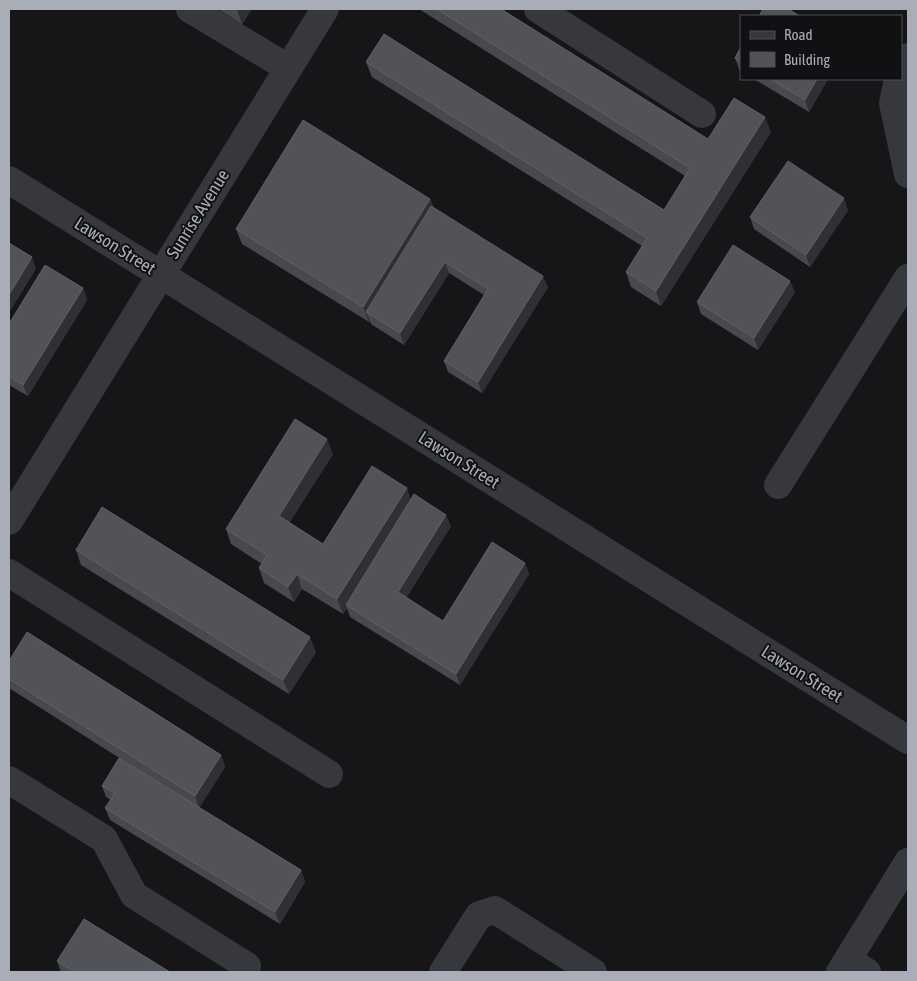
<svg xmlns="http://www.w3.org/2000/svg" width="917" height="981" viewBox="0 0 917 981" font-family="'Asap Condensed',sans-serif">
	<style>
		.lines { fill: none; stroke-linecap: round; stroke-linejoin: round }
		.minor { stroke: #37383d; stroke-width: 28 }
		.wall { fill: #47494d }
		.shaded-wall { fill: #2f3033 }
		.building { fill: #525359; stroke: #5f6168 }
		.labels { text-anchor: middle; stroke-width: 4; stroke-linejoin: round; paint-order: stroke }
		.street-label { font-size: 18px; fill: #a8adb8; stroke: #111113 }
	</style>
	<rect width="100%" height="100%" fill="#161618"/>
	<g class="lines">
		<!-- minor -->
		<g class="minor">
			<path d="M190,9L288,68"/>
			<path d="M538,9L702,114"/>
			<path d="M901,69L908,57"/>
			<path d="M898,79L893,103L908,174"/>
			<path d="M9,180L908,740"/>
			<path d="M778,485L908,278"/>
			<path d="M9,521L325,9"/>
			<path d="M9,573L329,774"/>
			<path d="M9,780L104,839L134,895L247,966"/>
			<path d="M848,960L867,972"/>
			<path d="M443,972L479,915L495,910L593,972"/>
			<path d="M840,972L908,862"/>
		</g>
	</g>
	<!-- wall -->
	<g class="wall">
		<path d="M218,9H252L242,24Z"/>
		<path d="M419,9H501L708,139L771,132L661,306L631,287L626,272L642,246L372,77L366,62L664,210L685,176Z"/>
		<path d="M741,47V71L739,69L735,58Z"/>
		<path d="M754,79H828L809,112Z"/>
		<path d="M430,199L434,208L548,287L482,393L448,372L444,361L484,295L449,273L404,345L371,324L370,321L369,322L242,244L236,229Z"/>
		<path d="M848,210L810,267L754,229L750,217Z"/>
		<path d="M83,288L87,300L28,396L9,385V324Z"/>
		<path d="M795,292L758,350L701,314L697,302Z"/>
		<path d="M333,454L289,523L323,544L411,499L451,526L406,598L443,621L525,563L529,574L460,685L350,617L347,608L343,614L302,589L294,602L264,583L259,568L262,564L231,544L226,529Z"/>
		<path d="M76,550L316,652L289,694L81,565Z"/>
		<path d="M9,661L221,755L225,767L199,808L301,870L305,882L280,924L110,820L105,808L111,800L106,797L102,786L173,792L9,688Z"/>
		<path d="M57,961L170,972H61Z"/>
	</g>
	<!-- shaded-wall -->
	<g class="shaded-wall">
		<path d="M237,9H252L242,24Z"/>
		<path d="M817,79H828L809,112L805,100Z"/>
		<path d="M765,117L771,132L661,306L656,291Z"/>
		<path d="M844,198L848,210L810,267L806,255Z"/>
		<path d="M430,199L436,214L366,312L370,321L369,322L363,307Z"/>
		<path d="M32,257L36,269L9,313V295Z"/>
		<path d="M445,262L449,273L404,345L400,333Z"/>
		<path d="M543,276L548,287L482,393L478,382Z"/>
		<path d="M790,281L795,292L758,350L754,338Z"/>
		<path d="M83,288L87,300L28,396L23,385Z"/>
		<path d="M327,439L333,454L284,531L279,516Z"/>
		<path d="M407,488L412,503L346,605L347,608L343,614L337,599Z"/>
		<path d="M446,515L451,526L402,604L398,592Z"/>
		<path d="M525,563L529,574L460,685L456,674Z"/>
		<path d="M297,574L302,589L294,602L288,587Z"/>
		<path d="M310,637L316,652L289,694L283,680Z"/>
		<path d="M221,755L225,767L199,808L195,796Z"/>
		<path d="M301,870L305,882L280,924L275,912Z"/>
	</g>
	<!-- building -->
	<g class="building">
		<path d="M437,9H501L708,139L734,98L765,117L656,291L626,272L647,238L366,62L384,34L664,210L690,168Z"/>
		<path d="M763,9H788L800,16H759Z"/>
		<path d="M741,47V62L735,58Z"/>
		<path d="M770,79H817L805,100Z"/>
		<path d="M303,120L430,199L363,307L236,229Z"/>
		<path d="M788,161L844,198L806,255L750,217Z"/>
		<path d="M431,206L543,276L478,382L444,361L488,289L445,262L400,333L366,312Z"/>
		<path d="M9,243L32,257L9,295Z"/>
		<path d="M733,245L790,281L754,338L697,302Z"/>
		<path d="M45,265L83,288L23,385L9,376V324Z"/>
		<path d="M295,419L327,439L279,516L323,544L372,466L407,488L337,599L297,574L288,587L259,568L267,555L226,529Z"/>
		<path d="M414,494L446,515L398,592L443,621L492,542L525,563L456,674L346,605Z"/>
		<path d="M102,507L310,637L283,680L76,550Z"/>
		<path d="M27,632L221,755L195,796L9,679V661Z"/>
		<path d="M119,758L301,870L275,912L105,808L115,793L102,786Z"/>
		<path d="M84,919L170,972H75L57,961Z"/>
	</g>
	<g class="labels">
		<!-- street labels -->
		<g class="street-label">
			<text transform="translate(198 214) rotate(-58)" y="6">Sunrise Avenue</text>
			<text transform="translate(115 246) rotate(32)" y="6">Lawson Street</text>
			<text transform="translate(459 460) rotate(32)" y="6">Lawson Street</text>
			<text transform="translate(802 674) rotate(32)" y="6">Lawson Street</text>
		</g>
	</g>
	<!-- border -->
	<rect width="917" height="981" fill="none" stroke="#a8adb8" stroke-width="20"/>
	<!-- legend -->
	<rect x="740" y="15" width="162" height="65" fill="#111113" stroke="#4d4f55"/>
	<rect x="750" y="31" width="25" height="8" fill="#37383d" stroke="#4d4f55"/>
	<text x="784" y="40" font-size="15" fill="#a8adb8">Road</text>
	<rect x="750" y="52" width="25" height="15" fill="#525359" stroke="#4d4f55"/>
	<text x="784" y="65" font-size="15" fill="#a8adb8">Building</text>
</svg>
